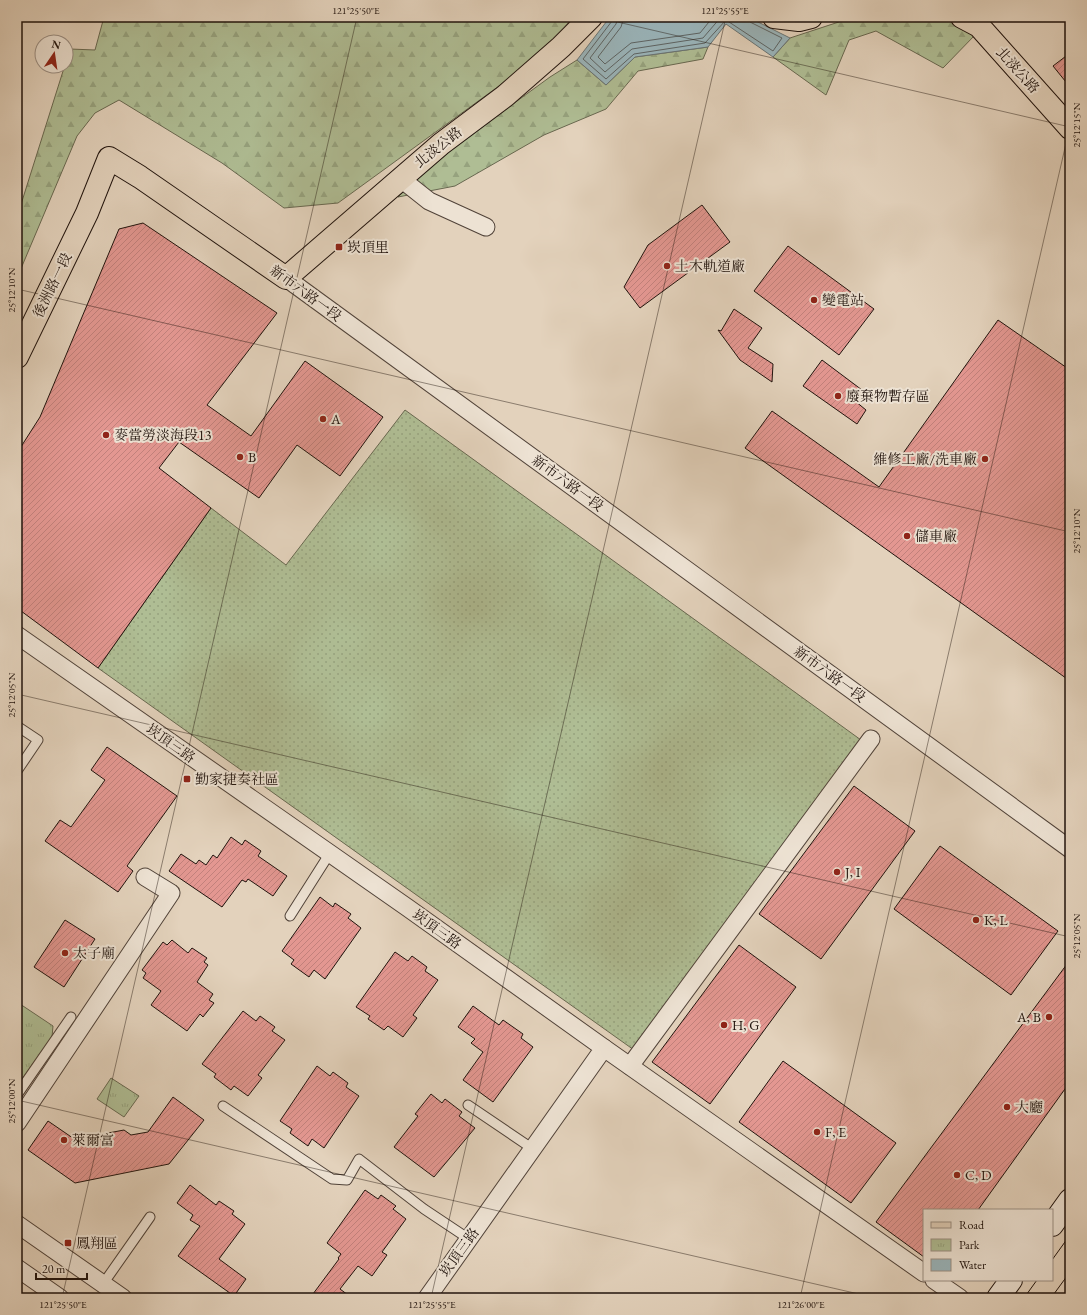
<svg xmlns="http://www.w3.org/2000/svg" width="1087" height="1315" viewBox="0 0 1087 1315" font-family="'EB Garamond','Noto Serif TC',serif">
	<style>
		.grass { fill: url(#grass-dots); stroke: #686850 }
		.forest { fill: url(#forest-firs); stroke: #686850 }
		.park { fill: url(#park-tufts); stroke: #686850 }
		.water { fill: #9ab5bb; stroke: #697475 }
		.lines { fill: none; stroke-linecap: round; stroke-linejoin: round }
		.shore { stroke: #5d6464; stroke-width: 1 }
		.building { fill: url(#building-hatch); stroke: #20130d }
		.lane-casing { stroke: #514339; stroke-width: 11 }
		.street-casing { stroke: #514339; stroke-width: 19 }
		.secondary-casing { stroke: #20130d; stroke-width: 24 }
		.primary-casing { stroke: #20130d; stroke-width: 24 }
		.lane { stroke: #ede2d3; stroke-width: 9 }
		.street { stroke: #ede2d3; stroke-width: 17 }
		.secondary { stroke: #ede2d3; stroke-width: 22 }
		.primary { stroke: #e3d2bc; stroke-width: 22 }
		.tram { stroke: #20130d; stroke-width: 1 }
		.ticks { fill: none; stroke: #20130d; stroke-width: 1; stroke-opacity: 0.45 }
		.poi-dot { fill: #8f2418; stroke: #ede2d3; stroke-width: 1.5 }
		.labels { text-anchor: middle; stroke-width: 4; stroke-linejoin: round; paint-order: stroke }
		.street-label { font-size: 14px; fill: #20130d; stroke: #ede2d3 }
		.poi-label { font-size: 14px; fill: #20130d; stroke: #ede2d3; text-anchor: start }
		.neatline { fill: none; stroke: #20130d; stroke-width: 1.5 }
		.ticks-label { font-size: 10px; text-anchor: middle; fill: #20130d }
	</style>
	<defs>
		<pattern id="grass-dots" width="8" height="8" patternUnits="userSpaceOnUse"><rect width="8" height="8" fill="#afbd94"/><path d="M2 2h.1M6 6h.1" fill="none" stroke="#96a27e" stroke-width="1.8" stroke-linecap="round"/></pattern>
		<pattern id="forest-firs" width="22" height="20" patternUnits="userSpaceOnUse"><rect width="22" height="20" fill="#afbd94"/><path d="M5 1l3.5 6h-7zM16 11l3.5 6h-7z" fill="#96a27e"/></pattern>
		<pattern id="park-tufts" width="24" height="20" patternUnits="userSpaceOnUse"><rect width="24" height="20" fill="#afbd94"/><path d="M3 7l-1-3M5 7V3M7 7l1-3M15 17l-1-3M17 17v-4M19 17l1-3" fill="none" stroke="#96a27e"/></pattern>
		<pattern id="building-hatch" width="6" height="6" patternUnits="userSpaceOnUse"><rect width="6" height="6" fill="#e39791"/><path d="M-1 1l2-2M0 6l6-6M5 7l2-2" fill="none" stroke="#c2817c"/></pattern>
	</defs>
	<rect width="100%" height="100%" fill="#e3d2bc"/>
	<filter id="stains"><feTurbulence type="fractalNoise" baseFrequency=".005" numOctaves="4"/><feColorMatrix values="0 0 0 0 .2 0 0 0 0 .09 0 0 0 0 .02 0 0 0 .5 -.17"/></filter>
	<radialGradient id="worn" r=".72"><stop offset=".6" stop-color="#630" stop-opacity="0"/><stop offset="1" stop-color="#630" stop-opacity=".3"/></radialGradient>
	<!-- grass -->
	<path class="grass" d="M405,410L861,740L634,1050L98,668L211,508L286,565Z"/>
	<!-- forest -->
	<g class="forest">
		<path d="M104,17H573L552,43L510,78L338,203L284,208L222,163L119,100L95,113L77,136L17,278V217L70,49L95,50Z"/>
		<path d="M854,17H942L975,35L943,68L876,31L849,40L826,95L773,57L790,38Z"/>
		<path d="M708,47L703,59L638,71L606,109L544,135L455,186L398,197L436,160L550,77L577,60L606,85L635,57Z"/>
	</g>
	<!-- park -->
	<g class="park">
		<path d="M17,1002L53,1026L52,1037L17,1086Z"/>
		<path d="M111,1078L139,1096L124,1117L97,1099Z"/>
	</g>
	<!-- water -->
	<path class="water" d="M610,17H748L790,38L773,57L726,24L708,47L635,57L606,85L577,60Z"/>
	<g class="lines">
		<!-- shore -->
		<g class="shore">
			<path d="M613,17L612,21L583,59L606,79L634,54L705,43L726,20L773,51L782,38L750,22L748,17"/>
			<path d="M618,17L616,24L590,58L605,72L632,49L703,38L721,17"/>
			<path d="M624,17L621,27L598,57L605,64L631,43L700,33L713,17"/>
		</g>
	</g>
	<!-- building -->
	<g class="building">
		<path d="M1070,53V87L1053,66Z"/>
		<path d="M702,205L730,242L640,308L624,287L648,245Z"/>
		<path d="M143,223L277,313L207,405L251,436L305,361L383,417L340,476L297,445L259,498L179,442L159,468L211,508L98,668L17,608V453L40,417L119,229Z"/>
		<path d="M788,246L874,309L839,355L754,291Z"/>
		<path d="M734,309L762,328L748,348L773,364L772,382L740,360L718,330L721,331Z"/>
		<path d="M998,320L1070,370V681L745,448L772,411L879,487Z"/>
		<path d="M822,360L862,390L855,401L866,410L857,424L803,386Z"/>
		<path d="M107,747L177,796L127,866L133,871L118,892L45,841L60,820L71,827L105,780L91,770Z"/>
		<path d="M854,786L915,831L821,959L759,914Z"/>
		<path d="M231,837L242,845L245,840L261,851L258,856L287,876L273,896L248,879L246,882L242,880L222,907L169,871L181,854L196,864L199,860L206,865L213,855L217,858Z"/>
		<path d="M940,846L1058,931L1011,995L894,909Z"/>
		<path d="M320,897L333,907L335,903L351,914L348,918L361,928L325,979L314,970L309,977L291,964L294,960L282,951Z"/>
		<path d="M65,920L95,939L64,987L34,967Z"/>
		<path d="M172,940L188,953L192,948L207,958L204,962L208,965L197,982L213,994L209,1000L214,1003L203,1017L200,1014L187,1031L151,1005L161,991L143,978L146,973L142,970L163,942L167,945Z"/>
		<path d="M739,945L796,987L710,1104L652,1062Z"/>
		<path d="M395,952L408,961L412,956L427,967L425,971L438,980L413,1015L417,1018L403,1037L388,1026L384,1030L368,1019L370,1016L356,1007Z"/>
		<path d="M1070,960V1082L978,1210H924V1257L876,1222Z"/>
		<path d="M473,1006L499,1025L503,1020L523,1034L521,1038L533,1047L493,1102L463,1080L483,1052L471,1043L475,1039L458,1027Z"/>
		<path d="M243,1011L256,1021L260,1016L275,1027L272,1031L285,1040L258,1075L262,1078L248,1096L234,1086L231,1090L214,1077L216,1074L202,1064Z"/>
		<path d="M783,1061L896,1143L851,1203L739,1122Z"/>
		<path d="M317,1066L330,1076L333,1072L348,1083L346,1087L359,1096L324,1148L312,1139L308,1146L290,1133L292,1129L280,1121Z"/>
		<path d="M431,1094L442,1103L445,1099L462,1112L459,1116L475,1128L434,1177L394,1147L418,1116L415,1114Z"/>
		<path d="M173,1097L204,1120L169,1164L75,1183L28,1150L48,1121L83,1145L99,1142L103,1134L124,1130L131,1135L148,1132Z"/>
		<path d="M190,1185L216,1205L219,1201L234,1211L232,1214L245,1224L219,1259L246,1279L234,1296L178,1256L200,1226L190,1220L193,1215L177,1203Z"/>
		<path d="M365,1190L378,1199L381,1195L396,1206L393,1209L406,1219L382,1252L387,1255L372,1276L358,1266L340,1289L352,1298H310L339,1259L338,1258L341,1254L327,1243Z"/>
	</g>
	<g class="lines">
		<!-- lane casing -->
		<g class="lane-casing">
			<g id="lane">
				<path d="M17,726L38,740L17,771"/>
				<path d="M290,916L330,853"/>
				<path d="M17,1095L71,1017"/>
				<path d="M468,1105L533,1149"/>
				<path d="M223,1106L332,1179L347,1180L359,1159L424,1209L469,1239"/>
				<path d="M103,1284L150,1217"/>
			</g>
		</g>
		<!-- street casing -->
		<g class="street-casing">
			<g id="street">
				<path d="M400,178L429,201L486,227"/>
				<path d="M286,278L1070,849"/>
				<path d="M17,635L408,908L604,1048L427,1298"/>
				<path d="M604,1048L924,1273"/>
				<path d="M630,1066L871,739"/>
				<path d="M17,1123L171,893L145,877"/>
				<path d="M17,1224L123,1298"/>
				<path d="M17,1268L60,1298"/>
				<path d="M934,1280L960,1298"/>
			</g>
		</g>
		<!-- secondary casing -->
		<g class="secondary-casing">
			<g id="secondary">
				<path d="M1052,1225L1070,1200"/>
				<path d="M998,1298L1011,1280"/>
			</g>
		</g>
		<!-- primary casing -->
		<g class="primary-casing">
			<g id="primary">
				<path d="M774,17L799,20L811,17"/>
				<path d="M962,17L979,26L1070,128"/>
				<path d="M17,357L87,213L109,158L140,177L286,278L441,144L505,96L561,47L591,17"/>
			</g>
		</g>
		<!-- lane -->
		<use href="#lane" class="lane"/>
		<!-- street -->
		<use href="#street" class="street"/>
		<!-- secondary -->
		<use href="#secondary" class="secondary"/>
		<!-- primary -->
		<use href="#primary" class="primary"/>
		<!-- tram -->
		<g class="tram">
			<path d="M1052,1260L1070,1235"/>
			<path d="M1024,1298L1037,1280"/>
			<path d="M1051,1298L1070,1272"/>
		</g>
	</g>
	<!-- ticks -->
	<path class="ticks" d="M596,17L1070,127M17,289L1070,532M17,694L1070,937M17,1100L876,1298M62,1298L357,17M431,1298L726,17M800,1298L1070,126"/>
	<!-- markers -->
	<g class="poi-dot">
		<rect x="335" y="243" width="8" height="8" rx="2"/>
		<circle cx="667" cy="266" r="4"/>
		<circle cx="814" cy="300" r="4"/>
		<circle cx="838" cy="396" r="4"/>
		<circle cx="323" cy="419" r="4"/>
		<circle cx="106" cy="435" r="4"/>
		<circle cx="240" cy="457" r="4"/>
		<circle cx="985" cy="459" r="4"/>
		<circle cx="907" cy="536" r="4"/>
		<rect x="183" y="775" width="8" height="8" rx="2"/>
		<circle cx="837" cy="872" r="4"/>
		<circle cx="976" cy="920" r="4"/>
		<circle cx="65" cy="953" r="4"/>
		<circle cx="1049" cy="1017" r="4"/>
		<circle cx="724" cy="1025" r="4"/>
		<circle cx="1007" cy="1107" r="4"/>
		<circle cx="817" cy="1132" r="4"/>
		<circle cx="64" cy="1140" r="4"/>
		<circle cx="957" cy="1175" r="4"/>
		<rect x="64" y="1239" width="8" height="8" rx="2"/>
	</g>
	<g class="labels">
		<!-- street labels -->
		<g class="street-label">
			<text transform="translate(1018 70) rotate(48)" y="5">北淡公路</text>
			<text transform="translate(438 147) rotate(-38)" y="5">北淡公路</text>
			<text transform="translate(52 285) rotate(-64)" y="5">後洲路一段</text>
			<text transform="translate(306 293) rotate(36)" y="5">新市六路一段</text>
			<text transform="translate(568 483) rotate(36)" y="5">新市六路一段</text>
			<text transform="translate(830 674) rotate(36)" y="5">新市六路一段</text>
			<text transform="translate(171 743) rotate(35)" y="5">崁頂三路</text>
			<text transform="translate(437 929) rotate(36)" y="5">崁頂三路</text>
			<text transform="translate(459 1252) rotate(-54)" y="5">崁頂三路</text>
		</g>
		<!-- poi labels -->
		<g class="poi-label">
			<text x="347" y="252">崁頂里</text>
			<text x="675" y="271">土木軌道廠</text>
			<text x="822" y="305">變電站</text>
			<text x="846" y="401">廢棄物暫存區</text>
			<text x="331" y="424">A</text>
			<text x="114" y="440">麥當勞淡海段13</text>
			<text x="248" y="462">B</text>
			<text x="977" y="464" text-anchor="end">維修工廠/洗車廠</text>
			<text x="915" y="541">儲車廠</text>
			<text x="195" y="784">勤家捷奏社區</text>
			<text x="845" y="877">J, I</text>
			<text x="984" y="925">K, L</text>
			<text x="73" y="958">太子廟</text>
			<text x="1041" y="1022" text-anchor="end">A, B</text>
			<text x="732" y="1030">H, G</text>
			<text x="1015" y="1112">大廳</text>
			<text x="825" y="1137">F, E</text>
			<text x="72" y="1145">萊爾富</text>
			<text x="965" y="1180">C, D</text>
			<text x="76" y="1248">鳳翔區</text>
		</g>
	</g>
	<!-- margin -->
	<rect width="1087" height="1315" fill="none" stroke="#e3d2bc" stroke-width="44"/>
	<!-- legend -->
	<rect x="923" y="1209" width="130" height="72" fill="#ede2d3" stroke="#9b8f84"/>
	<rect x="931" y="1222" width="20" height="6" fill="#e3d2bc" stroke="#9b8f84"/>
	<text x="959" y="1229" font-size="12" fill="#20130d">Road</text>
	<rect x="931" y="1239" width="20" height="12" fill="url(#park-tufts)" stroke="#9b8f84"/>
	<text x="959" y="1249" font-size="12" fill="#20130d">Park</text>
	<rect x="931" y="1259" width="20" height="12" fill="#9ab5bb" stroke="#9b8f84"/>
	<text x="959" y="1269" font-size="12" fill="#20130d">Water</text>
	<!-- north arrow -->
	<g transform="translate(54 54) rotate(13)"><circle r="19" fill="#ede2d3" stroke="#9b8f84"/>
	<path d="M0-3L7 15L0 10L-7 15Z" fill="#8f2418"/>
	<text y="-6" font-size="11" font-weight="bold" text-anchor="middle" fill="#20130d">N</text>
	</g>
	<!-- scale -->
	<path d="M36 1273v6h51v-6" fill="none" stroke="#20130d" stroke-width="2"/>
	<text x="42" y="1273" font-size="12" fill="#20130d" stroke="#ede2d3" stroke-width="3" paint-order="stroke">20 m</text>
	<rect x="22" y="22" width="1043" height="1271" class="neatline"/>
	<g class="ticks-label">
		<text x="356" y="14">121°25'50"E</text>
		<text x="725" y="14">121°25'55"E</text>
		<text transform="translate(1076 125) rotate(-90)" y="4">25°12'15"N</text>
		<text transform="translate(11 290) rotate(-90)" y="4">25°12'10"N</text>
		<text transform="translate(1076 531) rotate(-90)" y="4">25°12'10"N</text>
		<text transform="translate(11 695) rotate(-90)" y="4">25°12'05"N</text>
		<text transform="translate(1076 936) rotate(-90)" y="4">25°12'05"N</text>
		<text transform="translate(11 1101) rotate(-90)" y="4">25°12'00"N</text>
		<text x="63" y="1308">121°25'50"E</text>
		<text x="432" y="1308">121°25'55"E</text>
		<text x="801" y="1308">121°26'00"E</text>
	</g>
	<rect width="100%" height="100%" filter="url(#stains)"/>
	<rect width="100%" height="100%" fill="url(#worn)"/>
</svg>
